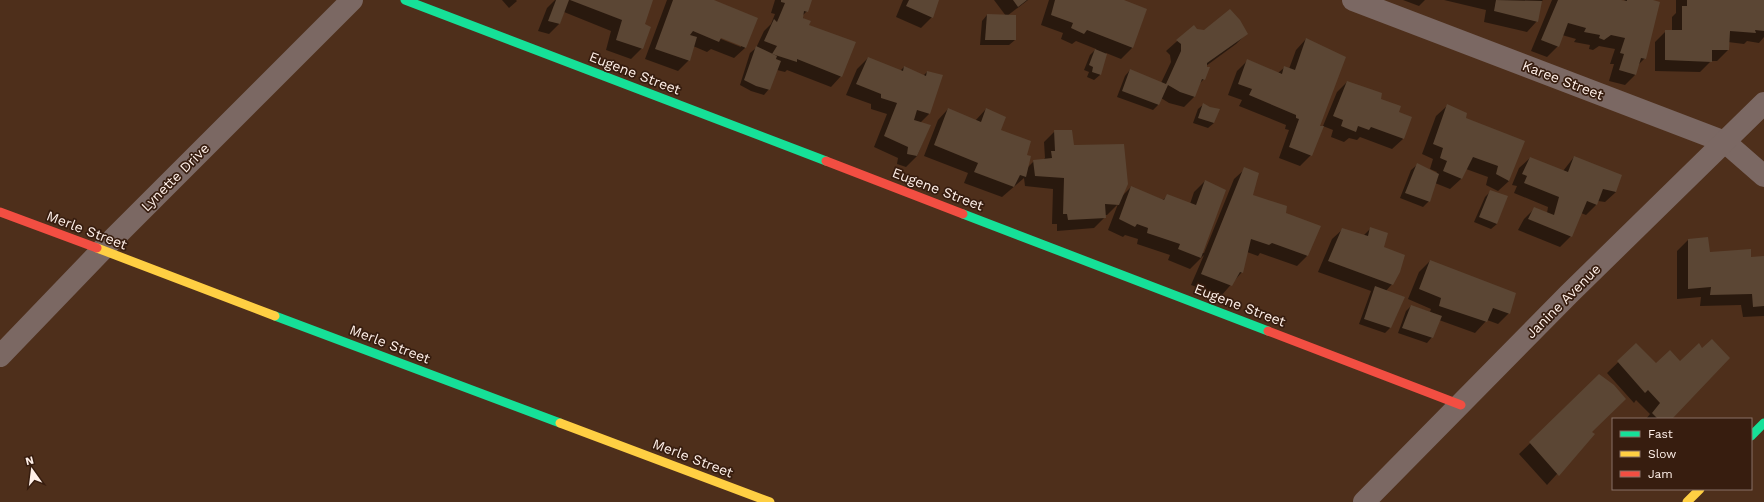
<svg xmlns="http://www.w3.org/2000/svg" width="1764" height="502" viewBox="0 0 1764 502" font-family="'Work Sans',sans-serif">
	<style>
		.shadow { fill: #0007; fill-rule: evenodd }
		.building { fill: #5b4634 }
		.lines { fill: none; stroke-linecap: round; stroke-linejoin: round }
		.street { stroke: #7b6863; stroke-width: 22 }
		.fast { stroke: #16e098; stroke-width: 9 }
		.slow { stroke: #ffcf43; stroke-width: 9 }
		.jam { stroke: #f24e42; stroke-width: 9 }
		.labels { text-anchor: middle; stroke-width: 3.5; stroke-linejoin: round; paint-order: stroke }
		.street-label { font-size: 14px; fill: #fff0e9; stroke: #371d0f }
	</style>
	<rect width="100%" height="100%" fill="#4e2f1b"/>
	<!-- shadow -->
	<g class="shadow">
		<path d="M502,0H516L517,1L509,8Z"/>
		<path d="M555,0H652L643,25L642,48L631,59L606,50L611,31L564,12L560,23L549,34L538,31L547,8Z"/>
		<path d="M667,0H711L757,19L745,48L734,58L711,49L707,52L693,46L689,60L678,71L645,59ZM717,35L741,45V47L716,37Z"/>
		<path d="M775,0H811L807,11L802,16L841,76L831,87L787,70L785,72L777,70L769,89L764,95L751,91L740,85L750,53L756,48L764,31L771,24L775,14L771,13Z"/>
		<path d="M903,0H938L932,17L921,28L896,17Z"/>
		<path d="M994,0H1028L1007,16L1015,40L1009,45H980L982,21L987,15L1006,16Z"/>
		<path d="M1049,0H1121L1146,10L1132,48L1121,59L1106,53L1100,75L1094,80L1087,77L1089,72L1084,70L1090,55L1096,49L1076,41L1072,44L1061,39L1063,33L1041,25Z"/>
		<path d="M1403,0H1425L1419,6Z"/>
		<path d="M1444,0H1543L1541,2L1537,21L1527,32L1484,22L1486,10Z"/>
		<path d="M1552,0H1618L1623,2L1625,0H1648L1645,58L1638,65L1635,75L1625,85L1609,81L1614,64H1610L1615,49L1599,46L1593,50L1589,49L1590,45L1574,42L1576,39L1562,35L1558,46L1547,57L1531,51Z"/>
		<path d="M1676,0H1764V37L1759,43L1747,41L1744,44L1728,42V50L1717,61H1711L1700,72L1655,71V42L1666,31H1672V17L1676,13Z"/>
		<path d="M1194,26L1196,30L1246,34L1236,44L1206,66L1204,79L1200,83L1194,97L1184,107L1169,103L1161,98L1158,105L1153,110L1117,97L1125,76L1130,70L1161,83L1171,62L1170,55L1166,51Z"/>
		<path d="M1306,39L1318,127L1311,155L1300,166L1279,158L1289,130L1285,129L1286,125L1239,106L1242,100L1228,95L1237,71L1248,60L1278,73L1285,67L1289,69L1296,50Z"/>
		<path d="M868,58L900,71L904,67L923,76L927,72L942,76L929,114L920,123L930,125L917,156L906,167L897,164L898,158L874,147L887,114L871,109V104L846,95L857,69Z"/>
		<path d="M1347,82L1380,100L1403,139L1392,149L1360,137L1357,140L1349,138L1344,142L1331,137L1333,130L1323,126L1337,92Z"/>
		<path d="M1204,104L1214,123L1208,128L1193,123L1198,109Z"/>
		<path d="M1447,106L1465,118L1509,181L1498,191L1486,185L1488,177L1466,169L1461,179L1450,189L1435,183L1429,201L1423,207L1400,198L1411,170L1417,165L1436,174L1437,172L1430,169L1433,159L1422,154L1436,116Z"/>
		<path d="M948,109L975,121L986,109L1000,130L1026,156L1027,168L1034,161L1043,160L1045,158L1044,142L1055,131L1073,146L1121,197L1131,187L1163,200L1168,195L1190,204L1194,192L1205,181L1202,253H1204L1234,179L1245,169L1252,195L1285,214L1307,256L1297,266L1260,253L1258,256L1247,252L1242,272L1221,296L1191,285L1204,255L1190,269L1168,260L1170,255L1137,244L1138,239L1125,235L1123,237L1108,230L1118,204L1107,215H1104L1105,217L1094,228L1057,231V224H1052L1053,189L1025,186L1024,178L1002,197L964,183L968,173L924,156L938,120Z"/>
		<path d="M1574,157L1616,192L1605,202L1598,201L1596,205L1586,215L1581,213L1571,236L1560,247L1518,230L1524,219L1535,208L1547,213L1548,207L1514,193L1517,186L1512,185L1519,168L1530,158L1563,171Z"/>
		<path d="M1490,192L1497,224L1491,229L1474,222L1485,197Z"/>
		<path d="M1343,229L1363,236L1370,229L1392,284L1386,291L1390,328L1385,333L1359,324L1371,291L1318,272L1332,239Z"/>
		<path d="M1707,238L1709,253L1750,258L1764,257V316L1743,317L1741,305L1700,306L1701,297L1677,299V251L1688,240Z"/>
		<path d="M1430,261L1509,313L1498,324L1487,320L1475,333L1439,320L1432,337L1427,343L1398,333L1406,311L1411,306L1430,312L1431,309L1408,299L1419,272Z"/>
		<path d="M1636,345L1656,365L1680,362L1702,349L1670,419H1646L1650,414L1636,400L1634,403L1607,373Z"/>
		<path d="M1599,376L1590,432L1593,434L1547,485L1519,454Z"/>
	</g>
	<!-- building -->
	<g class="building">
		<path d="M556,0H569L560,24L548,21Z"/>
		<path d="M570,0H653L645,24L651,27L643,49L616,40L622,20Z"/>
		<path d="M673,0H714L758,18L746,48L721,38L719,42L693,31L690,35L697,37L690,61L655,49Z"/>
		<path d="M781,0H812L808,12L804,11L803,18L811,21L809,25L856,42L842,77L797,59V62L772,54L777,46L764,41L774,19L777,22L785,3L781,2Z"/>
		<path d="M909,0H939L933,18L906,6Z"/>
		<path d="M1013,0H1027L1018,7Z"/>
		<path d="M1055,0H1124L1147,9L1133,48L1087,30L1084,34L1071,28L1073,23L1051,15Z"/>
		<path d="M1496,0L1542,1L1538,22L1494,11Z"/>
		<path d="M1558,0H1621L1627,1V0H1653L1660,2L1646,59L1641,58L1636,75L1619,70L1624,54L1620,53L1625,38L1611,35L1604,40L1599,38L1600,35L1584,32L1586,28L1568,23L1559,47L1541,40Z"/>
		<path d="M1687,0H1764V31L1755,30L1756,33L1730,31L1729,50H1712V62L1665,60V30H1682V6H1687Z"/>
		<path d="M1230,9L1240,20L1248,34L1207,63V67H1210L1205,80L1202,79L1195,97L1180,92L1168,85L1159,105L1122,91L1130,69L1166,84L1181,51V44L1176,40L1194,25L1197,29L1204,30Z"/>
		<path d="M987,14L1016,15V40H985Z"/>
		<path d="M1306,38L1346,57L1320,126H1324L1312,156L1289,147L1299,119L1296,118V115L1249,95L1252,89L1238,84L1247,59L1282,74L1284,66L1295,70Z"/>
		<path d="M756,46L777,56L776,59L781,61L770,90L756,86L744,80Z"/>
		<path d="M1095,49L1107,54L1101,75L1092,72L1093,67L1089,65Z"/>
		<path d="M868,57L903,71L904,66L926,76L927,71L943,75L930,114L917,110L914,120L931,125L917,156L907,154L908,147L884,136L897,103L881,98V94L856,84Z"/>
		<path d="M1347,81L1382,93L1381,99L1401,106L1399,112L1412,117L1404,139L1371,127L1369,130L1358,126L1356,132L1341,126L1343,120L1333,116Z"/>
		<path d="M1203,103L1210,107L1220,109L1214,123L1198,118Z"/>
		<path d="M1447,104L1467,113L1466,118L1525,141L1509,181L1496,174L1498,166L1473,157L1462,179L1443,171L1447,161L1440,158L1443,148L1433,144Z"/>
		<path d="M948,108L981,122L986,108L1006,117L1001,130L1031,141L1027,155L1031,156L1026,177L1020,175L1014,187L974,172L978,163L934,145Z"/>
		<path d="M1054,130H1072L1074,145L1124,144L1128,184L1119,205L1105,204L1106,218L1068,220L1067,214H1063L1064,178L1035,176L1033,160L1052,158L1051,151H1055Z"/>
		<path d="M1574,156L1622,175L1616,192L1603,189L1597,205L1587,201L1572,237L1528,219L1534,207L1554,215L1559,197L1524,183L1527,176L1522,174L1530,157L1568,172Z"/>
		<path d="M1417,163L1439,174L1430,202L1405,193Z"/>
		<path d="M1244,167L1259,173L1253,195L1287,206L1286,213L1321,226L1308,256L1272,243L1269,245L1251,239L1243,273L1240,272L1232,286L1201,274Z"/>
		<path d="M1205,180L1226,190L1201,258L1178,249L1180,244L1147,233L1148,228L1137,224L1135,227L1119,219L1131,186L1164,200L1167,194L1196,205Z"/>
		<path d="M1490,190L1508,196L1497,224L1479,217Z"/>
		<path d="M1370,227L1388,233L1384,247L1405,255L1400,272L1393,285L1328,261L1342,228L1368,236Z"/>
		<path d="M1708,237L1710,252L1751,249V257L1764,256V306L1753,307L1752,294L1710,295L1711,287L1688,289V239Z"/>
		<path d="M1430,260L1516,293L1510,314L1493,308L1487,322L1439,306L1441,298L1419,289Z"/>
		<path d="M1375,286L1405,297L1391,328L1364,319Z"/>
		<path d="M1411,305L1442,316L1433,338L1402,328Z"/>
		<path d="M1712,339L1730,358L1672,419H1658L1652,413L1660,403L1648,390L1645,393L1617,361L1636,343L1656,363L1670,350L1680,361L1699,343L1702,348Z"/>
		<path d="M1599,374L1614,385L1626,399L1592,432L1595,434L1559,476L1529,442Z"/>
	</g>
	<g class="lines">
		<!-- street -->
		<g class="street">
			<path d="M1353,0L1725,142L1764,176"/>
			<path d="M0,356L102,250L352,0"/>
			<path d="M1364,502L1569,294L1764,103"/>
		</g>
		<!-- fast -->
		<g class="fast">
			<path d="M405,0L826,161"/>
			<path d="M963,214L1268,331"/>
			<path d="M275,316L560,423"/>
			<path d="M1751,436L1764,423"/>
		</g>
		<!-- slow -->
		<g class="slow">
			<path d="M97,248L275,316"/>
			<path d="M560,423L770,502"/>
			<path d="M1687,502L1700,489"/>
		</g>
		<!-- jam -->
		<g class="jam">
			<path d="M826,161L963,214"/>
			<path d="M0,212L97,248"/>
			<path d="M1268,331L1461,405"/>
		</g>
	</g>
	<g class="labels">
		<!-- street labels -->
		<g class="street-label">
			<text transform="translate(635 73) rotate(21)" y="5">Eugene Street</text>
			<text transform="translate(1563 80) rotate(21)" y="5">Karee Street</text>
			<text transform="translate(175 177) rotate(-45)" y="5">Lynette Drive</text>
			<text transform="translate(938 189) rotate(21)" y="5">Eugene Street</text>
			<text transform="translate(87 230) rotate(21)" y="5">Merle Street</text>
			<text transform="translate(1563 301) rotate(-45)" y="5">Janine Avenue</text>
			<text transform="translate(1240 305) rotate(21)" y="5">Eugene Street</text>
			<text transform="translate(390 344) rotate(21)" y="5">Merle Street</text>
			<text transform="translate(693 458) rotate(21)" y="5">Merle Street</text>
		</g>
	</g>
	<!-- legend -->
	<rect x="1612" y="418" width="140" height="72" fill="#371d0f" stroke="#877166"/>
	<rect x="1620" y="431" width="20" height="6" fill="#16e098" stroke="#877166"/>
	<text x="1648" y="438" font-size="12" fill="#fff0e9">Fast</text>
	<rect x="1620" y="451" width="20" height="6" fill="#ffcf43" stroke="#877166"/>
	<text x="1648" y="458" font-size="12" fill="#fff0e9">Slow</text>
	<rect x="1620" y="471" width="20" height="6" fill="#f24e42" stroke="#877166"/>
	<text x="1648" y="478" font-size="12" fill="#fff0e9">Jam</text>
	<!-- north arrow -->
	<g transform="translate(32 470) rotate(346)" stroke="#371d0f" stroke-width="3" paint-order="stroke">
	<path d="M0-3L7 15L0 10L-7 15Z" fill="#fff0e9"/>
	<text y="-6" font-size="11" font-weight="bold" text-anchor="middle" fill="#fff0e9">N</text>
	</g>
</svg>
